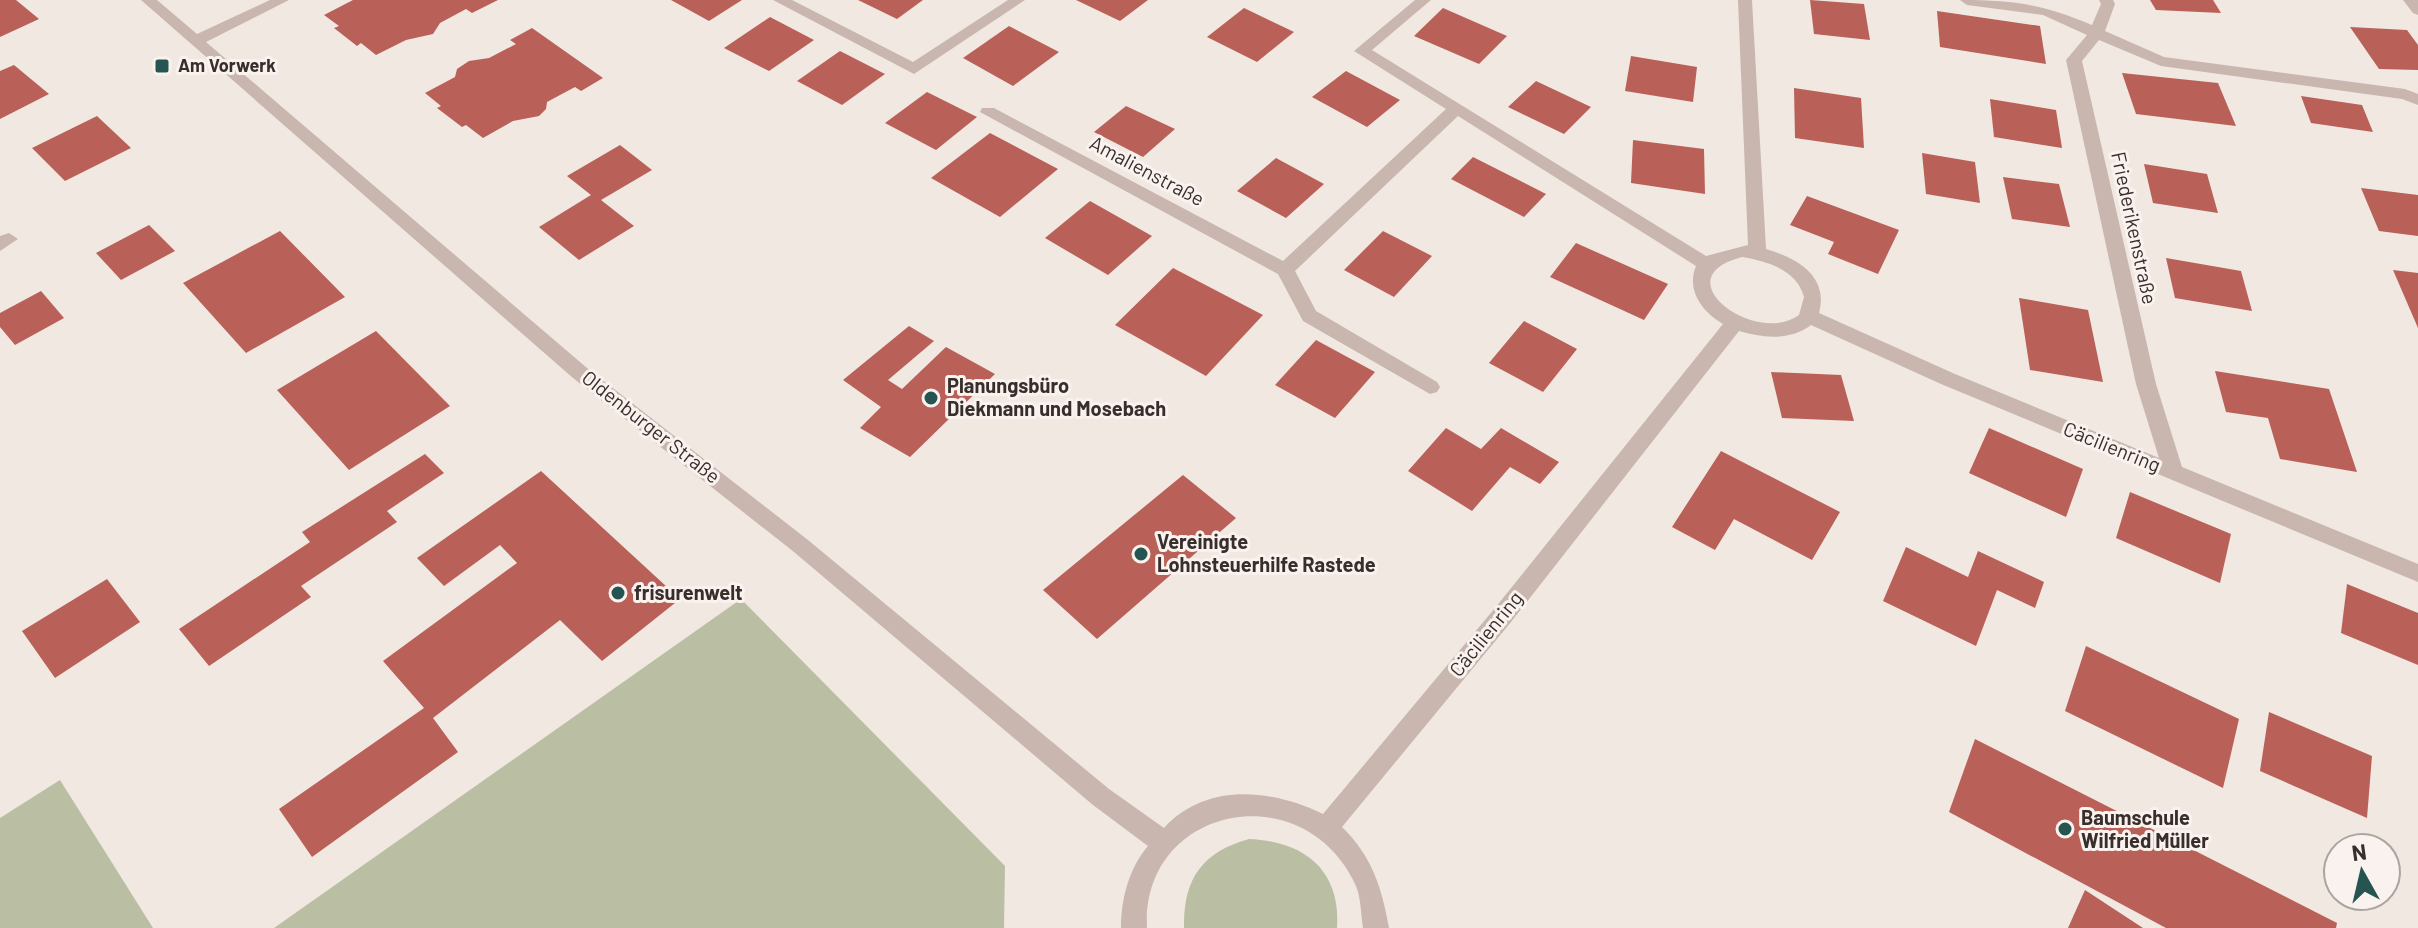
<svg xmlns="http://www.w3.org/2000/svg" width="2418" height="928" viewBox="0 0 2418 928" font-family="Barlow,sans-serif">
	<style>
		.green { fill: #babfa3 }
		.building { fill: #b96058 }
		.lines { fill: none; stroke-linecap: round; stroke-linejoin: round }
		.minor { fill: #c8b6af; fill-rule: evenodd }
		.poi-dot { fill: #265551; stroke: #f9f2ee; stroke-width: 3 }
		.labels { text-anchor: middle; stroke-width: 6; stroke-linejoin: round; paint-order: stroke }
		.far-poi-label { font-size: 18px; font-weight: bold; fill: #382e2c; stroke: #f9f2ee; text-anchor: start }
		.street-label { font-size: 20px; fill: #382e2c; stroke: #f9f2ee }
		.poi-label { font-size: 20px; font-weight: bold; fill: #382e2c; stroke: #f9f2ee; text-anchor: start }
	</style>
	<rect width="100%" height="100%" fill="#f1e8e2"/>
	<!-- green -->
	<g class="green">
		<path d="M741,599L1005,866L1004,928H274Z"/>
		<path d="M60,780L153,928H0V818Z"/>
		<path d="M1249,839C1304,841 1341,870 1337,928H1184C1183,879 1202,852 1249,839Z"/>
	</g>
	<!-- building -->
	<g class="building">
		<path d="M0,0H16L39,19L0,37Z"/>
		<path d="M353,0H498L472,13L466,9L440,23L433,34L406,40L376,55L361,43L357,46L334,28L339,26L324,15Z"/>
		<path d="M671,0H742L709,21Z"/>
		<path d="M858,0H923L897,19Z"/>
		<path d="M1076,0H1148L1120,21Z"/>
		<path d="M1810,0L1864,4L1870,40L1814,34Z"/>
		<path d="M2150,0H2213L2221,13L2156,10Z"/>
		<path d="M1244,8L1294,32L1257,62L1207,37Z"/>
		<path d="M1443,8L1507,36L1479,64L1414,36Z"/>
		<path d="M1937,11L2040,26L2046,64L1940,47Z"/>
		<path d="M770,17L814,40L769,71L724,48Z"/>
		<path d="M1009,26L1059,52L1013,86L963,58Z"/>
		<path d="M2350,27L2407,30L2418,45V70L2379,69Z"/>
		<path d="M532,28L603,78L581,91L575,87L547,102L546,109L539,116L513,121L483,138L466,125L462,127L437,108L441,106L425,93L455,77L457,69L469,61L489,58L516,44L510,40Z"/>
		<path d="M840,51L885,74L842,105L797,81Z"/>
		<path d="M1631,56L1697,67L1693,102L1625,91Z"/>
		<path d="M14,65L49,94L0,119V71Z"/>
		<path d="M1346,71L1400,100L1367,127L1312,97Z"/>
		<path d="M2122,73L2218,83L2236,126L2136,114Z"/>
		<path d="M1536,81L1591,107L1564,134L1508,107Z"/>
		<path d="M1794,88L1861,98L1864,148L1795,138Z"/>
		<path d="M927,92L977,117L936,150L885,123Z"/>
		<path d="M2301,96L2362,105L2373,132L2311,123Z"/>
		<path d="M1990,99L2056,110L2062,148L1994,137Z"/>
		<path d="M1126,106L1175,129L1143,157L1094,132Z"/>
		<path d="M97,116L131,148L65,181L32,148Z"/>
		<path d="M990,133L1058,169L1000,217L931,178Z"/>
		<path d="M1633,140L1704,149L1705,194L1631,183Z"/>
		<path d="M620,145L652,170L601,200L634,226L579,260L539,227L591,195L567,176Z"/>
		<path d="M1922,153L1975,162L1980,203L1926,194Z"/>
		<path d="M1473,157L1546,194L1524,217L1451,179Z"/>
		<path d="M1276,158L1324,184L1286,218L1237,191Z"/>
		<path d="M2144,164L2207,174L2218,213L2153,203Z"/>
		<path d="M2003,177L2059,184L2070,227L2012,219Z"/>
		<path d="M2361,188L2418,195V236L2379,231Z"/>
		<path d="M1807,196L1899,230L1878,274L1828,254L1834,242L1790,225Z"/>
		<path d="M1090,201L1152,236L1108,275L1045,238Z"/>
		<path d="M149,225L175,251L121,280L96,253Z"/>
		<path d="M280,231L345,297L246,353L183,283Z"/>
		<path d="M1383,231L1432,256L1394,297L1344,270Z"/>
		<path d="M1576,243L1668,284L1644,320L1550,277Z"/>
		<path d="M2166,258L2241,271L2252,311L2175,298Z"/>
		<path d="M1173,268L1263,315L1206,376L1115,325Z"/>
		<path d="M2393,270L2418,273V328Z"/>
		<path d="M41,291L64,318L15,345L0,327V313Z"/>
		<path d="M2019,298L2088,310L2103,382L2030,370Z"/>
		<path d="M1524,321L1577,349L1543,392L1489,363Z"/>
		<path d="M909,326L934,341L888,380L902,389L946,347L995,374L910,457L860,428L881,407L843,380Z"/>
		<path d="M376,331L450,406L349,470L277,390Z"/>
		<path d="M1316,340L1375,372L1335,418L1275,385Z"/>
		<path d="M2215,371L2329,389L2357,472L2280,459L2268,418L2226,412Z"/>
		<path d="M1771,372L1841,375L1854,421L1782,418Z"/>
		<path d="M1446,428L1481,449L1501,428L1559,462L1540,484L1510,467L1472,511L1408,471Z"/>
		<path d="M1989,428L2083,469L2066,517L1969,473Z"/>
		<path d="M1721,451L1840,512L1812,560L1734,519L1715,550L1672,527Z"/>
		<path d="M425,454L444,473L387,511L397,522L301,586L311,597L209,666L179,629L310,542L302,532Z"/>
		<path d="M541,471L680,599L602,661L560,620L433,718L458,752L312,857L279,809L424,708L383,661L517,563L500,545L444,586L417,558Z"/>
		<path d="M1183,475L1236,518L1097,639L1043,590Z"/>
		<path d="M2130,492L2231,534L2220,583L2116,538Z"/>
		<path d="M1906,547L1968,577L1978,551L2044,582L2035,608L1997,590L1976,646L1883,601Z"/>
		<path d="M107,579L140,622L55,678L22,631Z"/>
		<path d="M2347,584L2418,613V665L2341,633Z"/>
		<path d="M2086,646L2239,719L2223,788L2065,711Z"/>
		<path d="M2269,712L2372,756L2367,818L2260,771Z"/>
		<path d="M1975,739L2337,923L2336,928H2166L1949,812Z"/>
		<path d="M2085,890L2143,928H2068Z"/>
	</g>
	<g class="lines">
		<!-- minor -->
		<g class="minor">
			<path d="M141,0H157L197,34L270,0H289L206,42L587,368L808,540L1109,789L1164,828C1206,782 1272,789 1323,814L1495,608L1723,324C1702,312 1686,290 1696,266L1458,116L1295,271L1316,311L1437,382L1440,387L1437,392L1430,394L1303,321L1278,274L980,112L982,108H994L1283,261L1446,109L1354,51L1415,0H1431L1372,50L1706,256L1748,245L1738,0H1752L1766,249C1797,258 1829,276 1819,313L1955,374L2159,458L2136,384L2066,60L2087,35L2043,15L1967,5L1960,0C2014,0 2042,4 2092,25L2101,4L2099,0H2113L2115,4L2105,31L2164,57L2405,89L2418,94V105L2402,99L2161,66L2099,40L2082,61L2156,384L2182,467L2418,564V582L1941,384L1811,325C1790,341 1763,338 1739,331L1511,622L1342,827C1372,856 1382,888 1389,928H1363C1361,915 1361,898 1356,886C1305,773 1141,805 1147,928H1121C1121,899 1129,868 1148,846L1093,805L794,552L573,378ZM1742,257C1767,261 1797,270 1804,297L1799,315C1756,347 1661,278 1742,257Z"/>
			<path d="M773,0H792L913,62L1008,0H1025L914,74Z"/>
			<path d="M2403,0H2418V15L2413,13Z"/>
			<path d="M9,233L18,239L0,251V236Z"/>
		</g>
	</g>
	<!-- markers -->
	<g class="poi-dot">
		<rect x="154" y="58" width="16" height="16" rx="4"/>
		<circle cx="931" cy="398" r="8"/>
		<circle cx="1141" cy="554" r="8"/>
		<circle cx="618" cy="593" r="8"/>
		<circle cx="2065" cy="829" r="8"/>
	</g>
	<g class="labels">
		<!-- far-poi labels -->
		<g class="far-poi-label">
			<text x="178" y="72">Am Vorwerk</text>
		</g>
		<!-- street labels -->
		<g class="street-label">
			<text transform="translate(1147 171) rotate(28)" y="7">Amalienstraße</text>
			<text transform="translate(2134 228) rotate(78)" y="7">Friederikenstraße</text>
			<text transform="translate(651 427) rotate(38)" y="7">Oldenburger Straße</text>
			<text transform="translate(2112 447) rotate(22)" y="7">Cäcilienring</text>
			<text transform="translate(1486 634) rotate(-51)" y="7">Cäcilienring</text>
		</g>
		<!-- poi labels -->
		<g class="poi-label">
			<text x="947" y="393">Planungsbüro<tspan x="947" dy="23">Diekmann und Mosebach</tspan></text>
			<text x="1157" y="549">Vereinigte<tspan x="1157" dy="23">Lohnsteuerhilfe Rastede</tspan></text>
			<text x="634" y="600">frisurenwelt</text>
			<text x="2081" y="825">Baumschule<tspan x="2081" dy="23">Wilfried Müller</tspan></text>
		</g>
	</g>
	<!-- north arrow -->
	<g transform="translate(2362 872) rotate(352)"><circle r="38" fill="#f9f2ee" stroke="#aca4a0" stroke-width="2"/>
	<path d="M0-6L14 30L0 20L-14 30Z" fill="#265551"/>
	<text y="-12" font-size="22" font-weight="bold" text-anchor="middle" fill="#382e2c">N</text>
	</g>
</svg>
